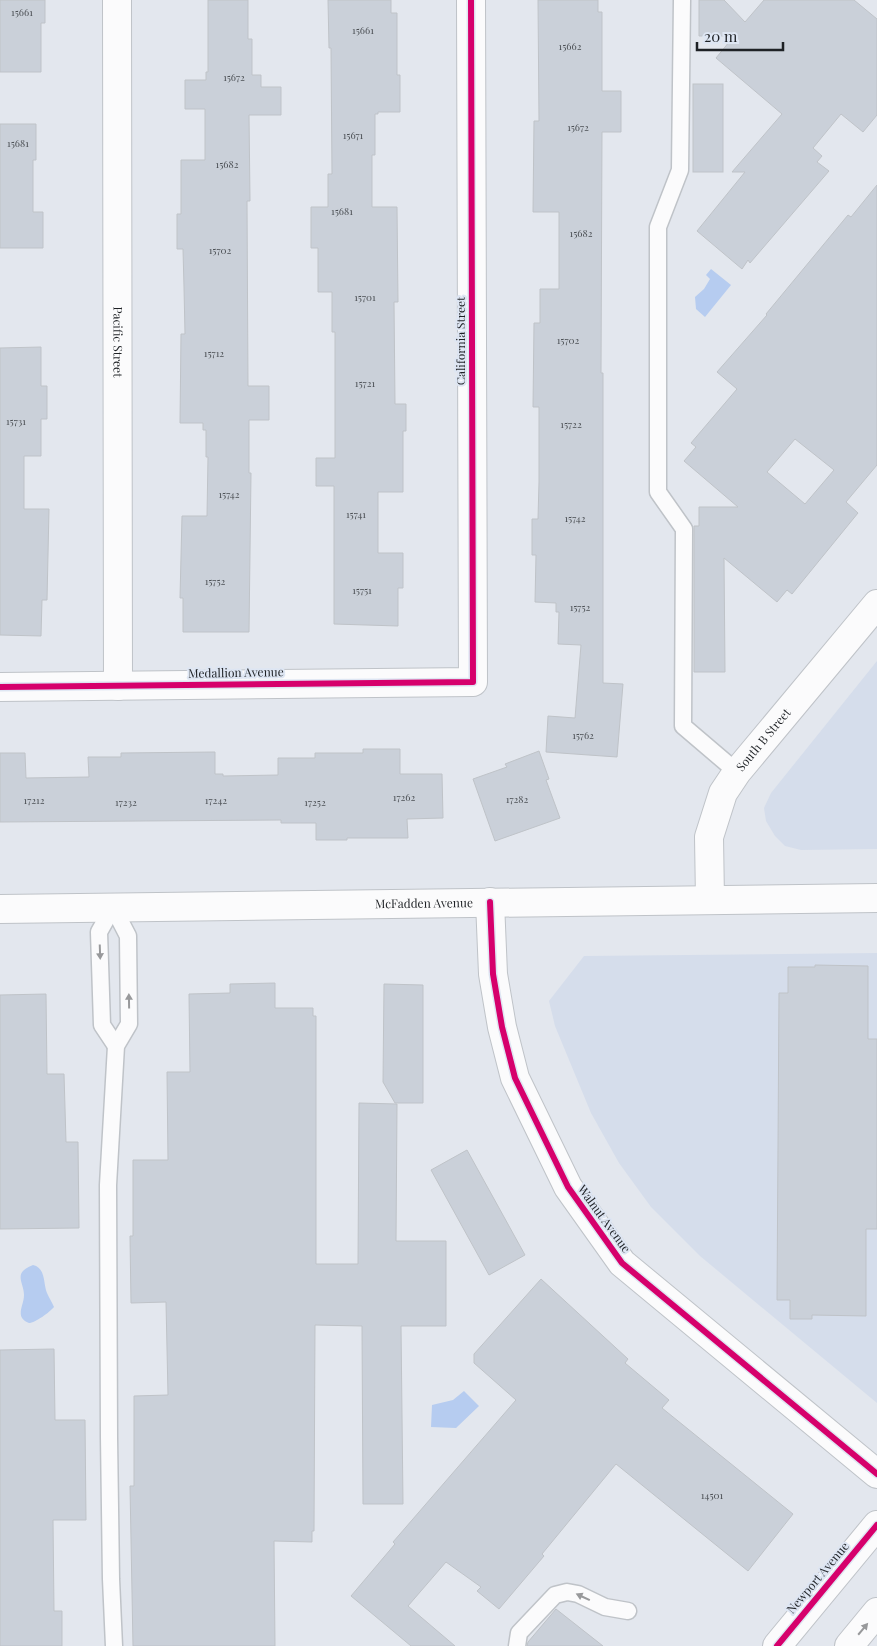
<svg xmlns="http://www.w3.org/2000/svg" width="877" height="1646" viewBox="0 0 877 1646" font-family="'Playfair Display',serif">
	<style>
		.built { fill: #d5ddeb }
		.water { fill: #b6ccf0 }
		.building { fill: #cad0d9; stroke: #bfc3c8; fill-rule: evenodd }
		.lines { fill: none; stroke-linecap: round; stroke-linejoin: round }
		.service-casing { stroke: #bfc3c8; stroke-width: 19 }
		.minor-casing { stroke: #bfc3c8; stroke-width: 30 }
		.secondary-casing { stroke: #bfc3c8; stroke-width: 30 }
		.primary-casing { stroke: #bfc3c8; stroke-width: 30 }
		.service { stroke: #fbfbfc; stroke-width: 16 }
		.minor { stroke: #fbfbfc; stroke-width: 28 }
		.secondary { stroke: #fbfbfc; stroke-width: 28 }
		.primary { stroke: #fbfbfc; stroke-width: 28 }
		.cycleway-casing { stroke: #dee6f3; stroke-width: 9 }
		.cycleway { stroke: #d6006c; stroke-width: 6 }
		.oneway { fill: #98999b }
		.labels { text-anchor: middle; stroke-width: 4; stroke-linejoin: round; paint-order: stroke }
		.number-label { font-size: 10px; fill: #4c5055 }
		.street-label { font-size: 12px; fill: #1e2125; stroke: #dee6f3 }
	</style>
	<rect width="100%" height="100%" fill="#e3e7ee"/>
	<!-- built -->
	<g class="built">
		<path d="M877,661V849L801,850L785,846L775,836L766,821L764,808L771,793Z"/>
		<path d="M877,953V1403L700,1256L651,1207L619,1163L591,1113L555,1026L549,1001L584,956Z"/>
	</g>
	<!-- water -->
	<g class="water">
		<path d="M711,269L731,285L705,317L696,309L695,297L704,289L710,279L706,275Z"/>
		<path d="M33,1265C46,1268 43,1283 47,1293C49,1298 52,1302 54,1307C50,1312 35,1323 29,1323C14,1317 24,1306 24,1295C24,1282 12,1273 33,1265Z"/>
		<path d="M464,1391L479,1406L456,1428L431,1427L432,1405L453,1400Z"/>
	</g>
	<!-- building -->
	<g class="building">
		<path d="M0,0H45V23H41V72H0Z"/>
		<path d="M208,0H248V39H252V75H261V87H281V115H249L250,201H247L248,386H269V420H249V473H251L249,632H183V598H180L182,516H207L208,457H206V430H203V423H180L181,334H185L184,287L183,249H177V214H181V160H205V109H185V80H206V72H208Z"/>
		<path d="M328,0H391V13H397V75H400V112H378V114H375V155H372V207H397L398,302H394L395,404H406V431H403V492H378V553H403V588H398V626L334,624V486H316V458H335V332H332V292H318V248H311V207H328V174H332L331,48H329Z"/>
		<path d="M538,0H598V12H602V91H621V132H602L601,373H603V683L623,684L617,757L546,752L548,716L575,718L581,645L558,644L559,612H556V603L535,602L536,555H532V519H538L539,482V407H533L534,323H540V289H559V212H533L534,121H539Z"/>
		<path d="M699,0H724L745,22L764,0H854L877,19V115L863,132L841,114L813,148L822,156L817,162L829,171L750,263L748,260L742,269L697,231L745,172H732L782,114L716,58L734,36H699Z"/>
		<rect x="693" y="84" width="30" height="88"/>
		<path d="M0,124H36V160H33V212H43V248H0Z"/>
		<path d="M877,185V465L846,502L858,513L792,594L787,590L777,602L724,558L725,672H694V526H699V507H738L684,461L696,447L691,443L737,389L717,372L767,315L766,314L848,215L851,217ZM795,439L834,470L805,504L767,472Z"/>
		<path d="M41,347V386H47V419H41V456H24V509H49L47,600H42L41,636L0,635V348Z"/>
		<path d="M363,749H400V774H442L443,818L407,819L408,838H347V840H316V823H281V820L0,822V753H25L26,778L89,777L88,757H121V753L215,752V774H223V776L278,775V758H315V753H363Z"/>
		<path d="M539,751L549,779L546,780L560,818L495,841L473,779L507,767L505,764Z"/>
		<path d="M815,965L868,966V1039H877V1229H866V1316L812,1315V1319H790V1300H777L779,993H788V967H815Z"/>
		<path d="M275,983V1008H313V1016H316V1264H358L359,1103L397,1104L396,1241H446V1326H401L403,1504H363L362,1326L315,1325L314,1531H312V1542L274,1541L275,1646H133L130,1486H134V1396L168,1395L166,1302L131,1303L130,1236H133V1160H168L167,1072H190L189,994L230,993V984Z"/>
		<path d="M384,984L423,985V1103H395L383,1082Z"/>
		<path d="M46,994L47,1074H64L66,1142H78L79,1228L0,1229V995Z"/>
		<path d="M467,1150L525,1255L489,1275L431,1170Z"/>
		<path d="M541,1279L628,1359L625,1363L669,1400L662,1408L793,1514L748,1571L616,1464L542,1554L544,1556L499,1609L477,1591L481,1587L446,1562L408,1606L455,1646H411L351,1596L395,1544L393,1542L516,1400L474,1363V1354Z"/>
		<path d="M54,1349L55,1420H85L86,1520H53L54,1611H62V1646H0V1350Z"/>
		<path d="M556,1609L603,1646H527L528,1642Z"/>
	</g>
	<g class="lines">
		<!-- service casing -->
		<g class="service-casing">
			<g id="service">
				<path d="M682,0L680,170L658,227V492L684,529L683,726L737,772"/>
				<path d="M113,907L128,936L129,1024L116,1046L108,1185L109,1437L111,1579L114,1646"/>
				<path d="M113,907L99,932L102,1025L116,1046"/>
				<path d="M517,1646L519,1633L555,1595L567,1592L578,1594L605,1607L628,1611"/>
			</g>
		</g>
		<!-- minor casing -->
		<g class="minor-casing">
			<g id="minor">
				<path id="s1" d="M117,0L118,686"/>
				<path d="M0,687L473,682L471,0"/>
				<path id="s2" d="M710,900L709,837L723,793L737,772L877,604"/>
			</g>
		</g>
		<!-- secondary casing -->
		<g class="secondary-casing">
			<g id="secondary">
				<path d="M490,902L493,974L502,1027L515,1078L568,1187L622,1263L877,1474"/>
				<path id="s3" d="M0,909L877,898"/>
			</g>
		</g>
		<!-- primary casing -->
		<g class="primary-casing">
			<g id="primary">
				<path d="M777,1646L877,1525"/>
				<path d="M849,1646L877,1612"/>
			</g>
		</g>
		<!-- service -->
		<use href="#service" class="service"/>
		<!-- minor -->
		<use href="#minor" class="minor"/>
		<!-- secondary -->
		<use href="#secondary" class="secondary"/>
		<!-- primary -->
		<use href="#primary" class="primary"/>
		<!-- cycleway casing -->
		<g class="cycleway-casing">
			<g id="cycleway">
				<path d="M0,687L473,682L471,0"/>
				<path d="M490,902L493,974L502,1027L515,1078L568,1187L622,1263L877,1474"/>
				<path d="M777,1646L877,1525"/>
			</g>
		</g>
		<!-- cycleway -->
		<use href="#cycleway" class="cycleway"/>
	</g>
	<!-- one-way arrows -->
	<defs><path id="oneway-solid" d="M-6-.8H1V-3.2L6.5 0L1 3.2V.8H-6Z" transform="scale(1.25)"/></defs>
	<g class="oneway">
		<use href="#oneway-solid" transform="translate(100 952) rotate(88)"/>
		<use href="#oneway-solid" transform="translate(129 1001) rotate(-91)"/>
		<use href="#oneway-solid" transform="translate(583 1597) rotate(-155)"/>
		<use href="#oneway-solid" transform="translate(863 1629) rotate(-50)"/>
	</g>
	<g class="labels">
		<!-- number labels -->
		<g class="number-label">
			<text x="22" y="16">15661</text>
			<text x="363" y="34">15661</text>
			<text x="570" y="50">15662</text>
			<text x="234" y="81">15672</text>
			<text x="578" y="131">15672</text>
			<text x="353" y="139">15671</text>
			<text x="18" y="147">15681</text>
			<text x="227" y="168">15682</text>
			<text x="342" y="215">15681</text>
			<text x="581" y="237">15682</text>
			<text x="220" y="254">15702</text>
			<text x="365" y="301">15701</text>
			<text x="568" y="344">15702</text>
			<text x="214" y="357">15712</text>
			<text x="365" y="387">15721</text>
			<text x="16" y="425">15731</text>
			<text x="571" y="428">15722</text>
			<text x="229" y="498">15742</text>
			<text x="356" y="518">15741</text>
			<text x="575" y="522">15742</text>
			<text x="215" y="585">15752</text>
			<text x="362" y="594">15751</text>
			<text x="580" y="611">15752</text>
			<text x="583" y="739">15762</text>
			<text x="404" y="801">17262</text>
			<text x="517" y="803">17282</text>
			<text x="34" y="804">17212</text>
			<text x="216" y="804">17242</text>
			<text x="126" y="806">17232</text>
			<text x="315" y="806">17252</text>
			<text x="712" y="1499">14501</text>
		</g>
		<!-- street labels -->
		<g class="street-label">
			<text transform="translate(461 341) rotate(-90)" y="4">California Street</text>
			<text dy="4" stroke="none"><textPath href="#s1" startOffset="342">Pacific Street</textPath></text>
			<text transform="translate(236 673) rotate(-1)" y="4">Medallion Avenue</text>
			<text dy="4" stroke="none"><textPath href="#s2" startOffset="176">South B Street</textPath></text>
			<text dy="4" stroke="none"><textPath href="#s3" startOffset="424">McFadden Avenue</textPath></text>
			<text transform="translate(604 1219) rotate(54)" y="4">Walnut Avenue</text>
			<text transform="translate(818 1578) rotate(-50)" y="4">Newport Avenue</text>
		</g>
	</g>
	<!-- scale -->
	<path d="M697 42v8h86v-8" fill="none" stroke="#1e2125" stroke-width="2.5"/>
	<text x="704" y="42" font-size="15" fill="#1e2125" stroke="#dee6f3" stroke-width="4" paint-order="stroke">20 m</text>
</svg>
